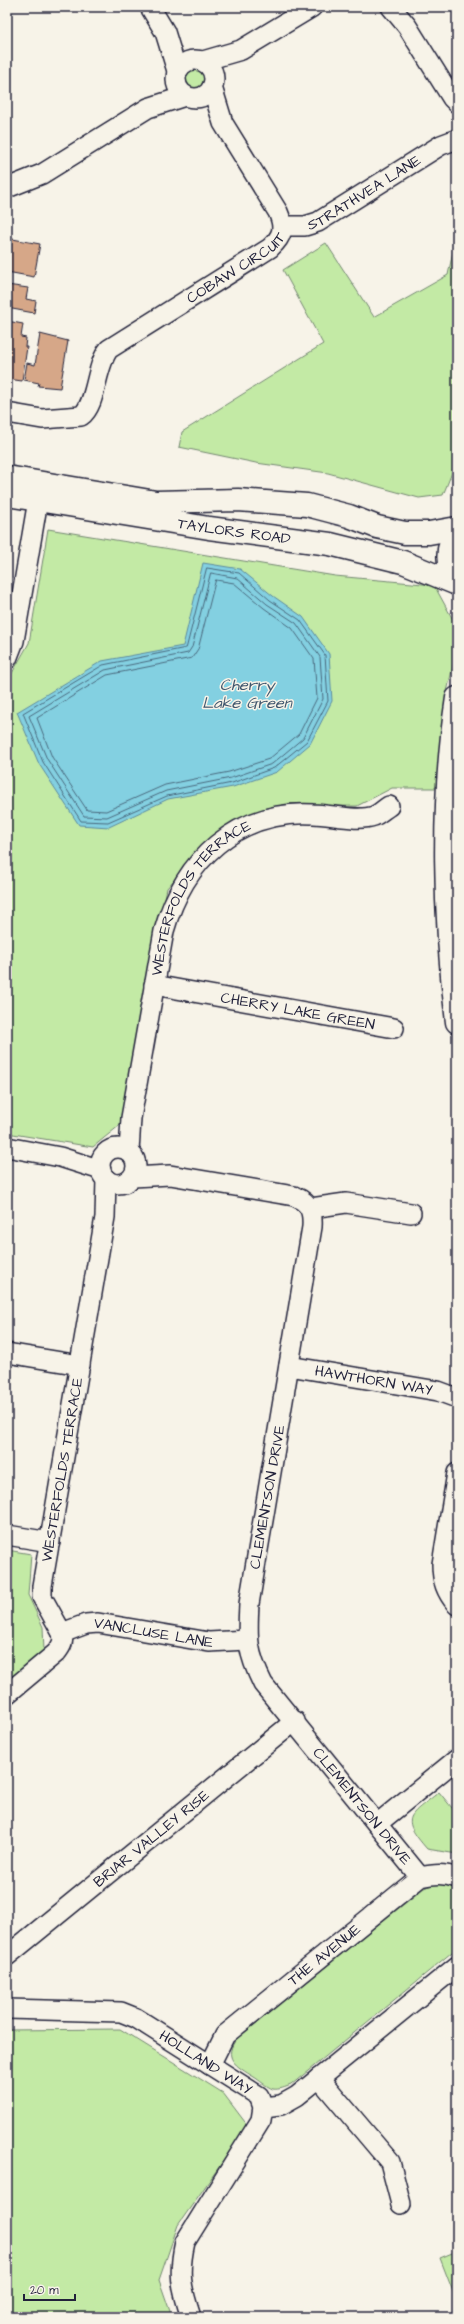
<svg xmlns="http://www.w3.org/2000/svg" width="464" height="2324" viewBox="0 0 464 2324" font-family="'Architects Daughter',sans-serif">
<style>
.green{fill:#c3eaa5;stroke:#728670}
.water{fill:#83d0e1;stroke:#5c8a9f}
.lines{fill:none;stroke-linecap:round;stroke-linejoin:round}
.shore{stroke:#49687d;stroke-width:1}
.building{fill:#d6a788;stroke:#22223b}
.street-casing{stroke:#22223b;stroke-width:22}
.secondary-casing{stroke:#22223b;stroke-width:25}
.street{stroke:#f7f3e8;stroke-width:19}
.secondary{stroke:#f7f3e8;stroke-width:22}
.labels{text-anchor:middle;stroke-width:3;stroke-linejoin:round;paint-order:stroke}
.street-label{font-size:15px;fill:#22223b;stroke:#f7f3e8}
.water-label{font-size:16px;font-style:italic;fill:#3f566d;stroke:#f7f3e8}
</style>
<rect width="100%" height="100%" fill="#f7f3e8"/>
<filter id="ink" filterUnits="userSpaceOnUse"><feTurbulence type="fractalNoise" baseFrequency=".025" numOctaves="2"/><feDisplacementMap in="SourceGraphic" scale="8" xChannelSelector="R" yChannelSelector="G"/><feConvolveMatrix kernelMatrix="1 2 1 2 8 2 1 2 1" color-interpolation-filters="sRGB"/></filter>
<g filter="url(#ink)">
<path class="green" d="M185 79a10 10 0 1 1 20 0a10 10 0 1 1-20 0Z
M457,233v227l-14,35 -24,3 -91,-25 -72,-10 -77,-16 3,-15 141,-88 -40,-74 43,-27 48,74 74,-42z
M48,529l287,47 99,9 23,42v22l-11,47 -8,92h-46l-35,18 -85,1 -60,29 -45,52 -47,237 -27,22 -86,-14v-451l22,-39z
M457,1517v73c-11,-23 -4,-48 0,-73z
M7,1550l24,4 -3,41 15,32 1,24 -37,30z
M439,1792l18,22v40l-30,-5c-29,-33 -17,-33 12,-57z
M437,1883l14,2 6,3v60l-166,137c-5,2 -12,5 -18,4 -6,-2 -14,-9 -19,-12 -18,-11 -33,-19 -16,-40l186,-149z
M120,2029l103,64 25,33 -70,99 -19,55 13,37h-165v-287z
M457,2251v51l-17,-44z"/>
<path class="water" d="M203,563l37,6 33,27 30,21 26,37 3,47 -22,43 -33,28 -44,15 -65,12 -59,28 -30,-2 -40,-61 -22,-52 85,-51 81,-15z"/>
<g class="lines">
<path class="shore" d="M207,568l32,5 31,27 30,20 25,35 3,46 -21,40 -33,27 -42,15 -65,13 -59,26 -27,-1 -38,-59 -20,-49 80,-48 83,-17z
M211,573l26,5 30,26 29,19 24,34 3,42 -20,39 -31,26 -41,14 -65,13 -59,26 -23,-1 -37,-57 -18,-43 76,-46 83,-17 4,-6z
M216,580l18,3 30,25 28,20 22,31 3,39 -18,36 -30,25 -40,13 -64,13 -59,26 -19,-1 -35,-53 -15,-39 70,-43 85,-17 6,-9z"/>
</g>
<path class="building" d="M7,238l33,6 -6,33 -27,-5z
M7,285l21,3 -2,11 10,2 -2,12 -27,-5z
M7,321l16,3 -2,13 5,1 -1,9h2l-5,34 -14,-2 -1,2z
M40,334l28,7 -8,47 -22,-2 1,-3 -15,-3 3,-17 8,2z"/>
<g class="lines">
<defs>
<g id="street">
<path d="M150,7l15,25 12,39"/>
<path d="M391,7l16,19 45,72 5,5"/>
<circle cx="195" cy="79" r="19"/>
<path d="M203,61l38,-11 71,-43"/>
<path d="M7,188l35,-14 106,-66 37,-12"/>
<path id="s1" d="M283,226h22l13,-4 123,-77 16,-6"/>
<path id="s2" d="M7,413l35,6 39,-3c16,-11 14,-50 28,-67l161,-101c13,-12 15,-20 8,-36l-55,-89 -11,-36"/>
<path d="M7,659l7,-18 24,-141"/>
<path id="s3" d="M154,985l240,43"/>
<path d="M7,1147l53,10 41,13"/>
<circle cx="118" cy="1166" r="18"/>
<path id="s4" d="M129,1152l2,-34 33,-187c20,-71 72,-121 149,-117 17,0 44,8 61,2 5,-2 10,-7 15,-10"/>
<path id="s5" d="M133,1177l37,-2 124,21c16,7 19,15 18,31l-63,377c-2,35 -2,48 14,80l157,193"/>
<path d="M311,1208l35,-5 65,10"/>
<path d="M7,1353l73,12"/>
<path id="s6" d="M289,1366l149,25 19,7"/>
<path d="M457,1473l-15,91c0,17 4,28 15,41"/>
<path d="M7,1535l43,7"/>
<path id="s7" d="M62,1633l24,-9 12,-1 111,19 38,-2"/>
<path id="s8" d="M7,1694l49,-41c6,-7 8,-12 6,-20l-20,-36v-11l63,-369 1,-38"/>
<path d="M377,1824l80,-65"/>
<path id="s9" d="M7,1956l288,-235"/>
<path id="s10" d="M7,2009l114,3 15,6 123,78 4,11 -2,13 -76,122c-7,31 -4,45 6,75"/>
<path id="s11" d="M210,2065l15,-30 195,-158c14,-3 24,-4 37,1"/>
<path d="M319,2078l71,84 11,42"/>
<path d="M263,2107l18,-2 16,-9 160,-130"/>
</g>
<g id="secondary">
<path d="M7,477l149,25 82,-2 69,5 42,11 28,11 28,6h24l28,-5"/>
<path id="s12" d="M7,495l202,33 121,16 73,18 54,22"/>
<path d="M457,528c-11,19 -12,37 0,56"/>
<path d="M457,698c-16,103 -13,221 0,324"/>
</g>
</defs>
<use href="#street" class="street-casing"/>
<use href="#secondary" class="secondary-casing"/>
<use href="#street" class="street"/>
<use href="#secondary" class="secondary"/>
</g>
</g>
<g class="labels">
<g class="street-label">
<text dy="5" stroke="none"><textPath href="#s1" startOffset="90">STRATHVEA LANE</textPath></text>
<text dy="5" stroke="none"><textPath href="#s2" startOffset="299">COBAW CIRCUIT</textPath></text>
<text dy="5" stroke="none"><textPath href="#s12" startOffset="230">TAYLORS ROAD</textPath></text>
<text dy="5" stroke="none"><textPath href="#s4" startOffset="272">WESTERFOLDS TERRACE</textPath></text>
<text dy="5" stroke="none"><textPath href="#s3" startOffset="146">CHERRY LAKE GREEN</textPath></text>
<text dy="5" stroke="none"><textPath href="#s6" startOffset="86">HAWTHORN WAY</textPath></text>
<text dy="5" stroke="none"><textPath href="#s8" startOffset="256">WESTERFOLDS TERRACE</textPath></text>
<text transform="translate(267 1497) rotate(-80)" y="5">CLEMENTSON DRIVE</text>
<text dy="5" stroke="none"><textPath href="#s7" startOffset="94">VANCLUSE LANE</textPath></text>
<text dy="5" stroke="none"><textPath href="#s5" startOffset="824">CLEMENTSON DRIVE</textPath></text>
<text dy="5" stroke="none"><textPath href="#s9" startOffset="186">BRIAR VALLEY RISE</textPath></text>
<text dy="5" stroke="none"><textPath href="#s11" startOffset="161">THE AVENUE</textPath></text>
<text dy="5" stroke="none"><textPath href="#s10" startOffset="213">HOLLAND WAY</textPath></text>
</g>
<g class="water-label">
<text x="247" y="690">Cherry<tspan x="247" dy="18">Lake Green</tspan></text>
</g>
</g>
<rect width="464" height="2324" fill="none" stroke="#f7f3e8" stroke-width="24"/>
<rect x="12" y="12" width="440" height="2300" fill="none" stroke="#22223b" stroke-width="1.5" filter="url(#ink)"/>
<path d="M24 2294v6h51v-6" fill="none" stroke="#22223b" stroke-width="2"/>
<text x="30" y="2294" font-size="12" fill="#22223b" stroke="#f7f3e8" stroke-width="3" paint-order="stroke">20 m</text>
</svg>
